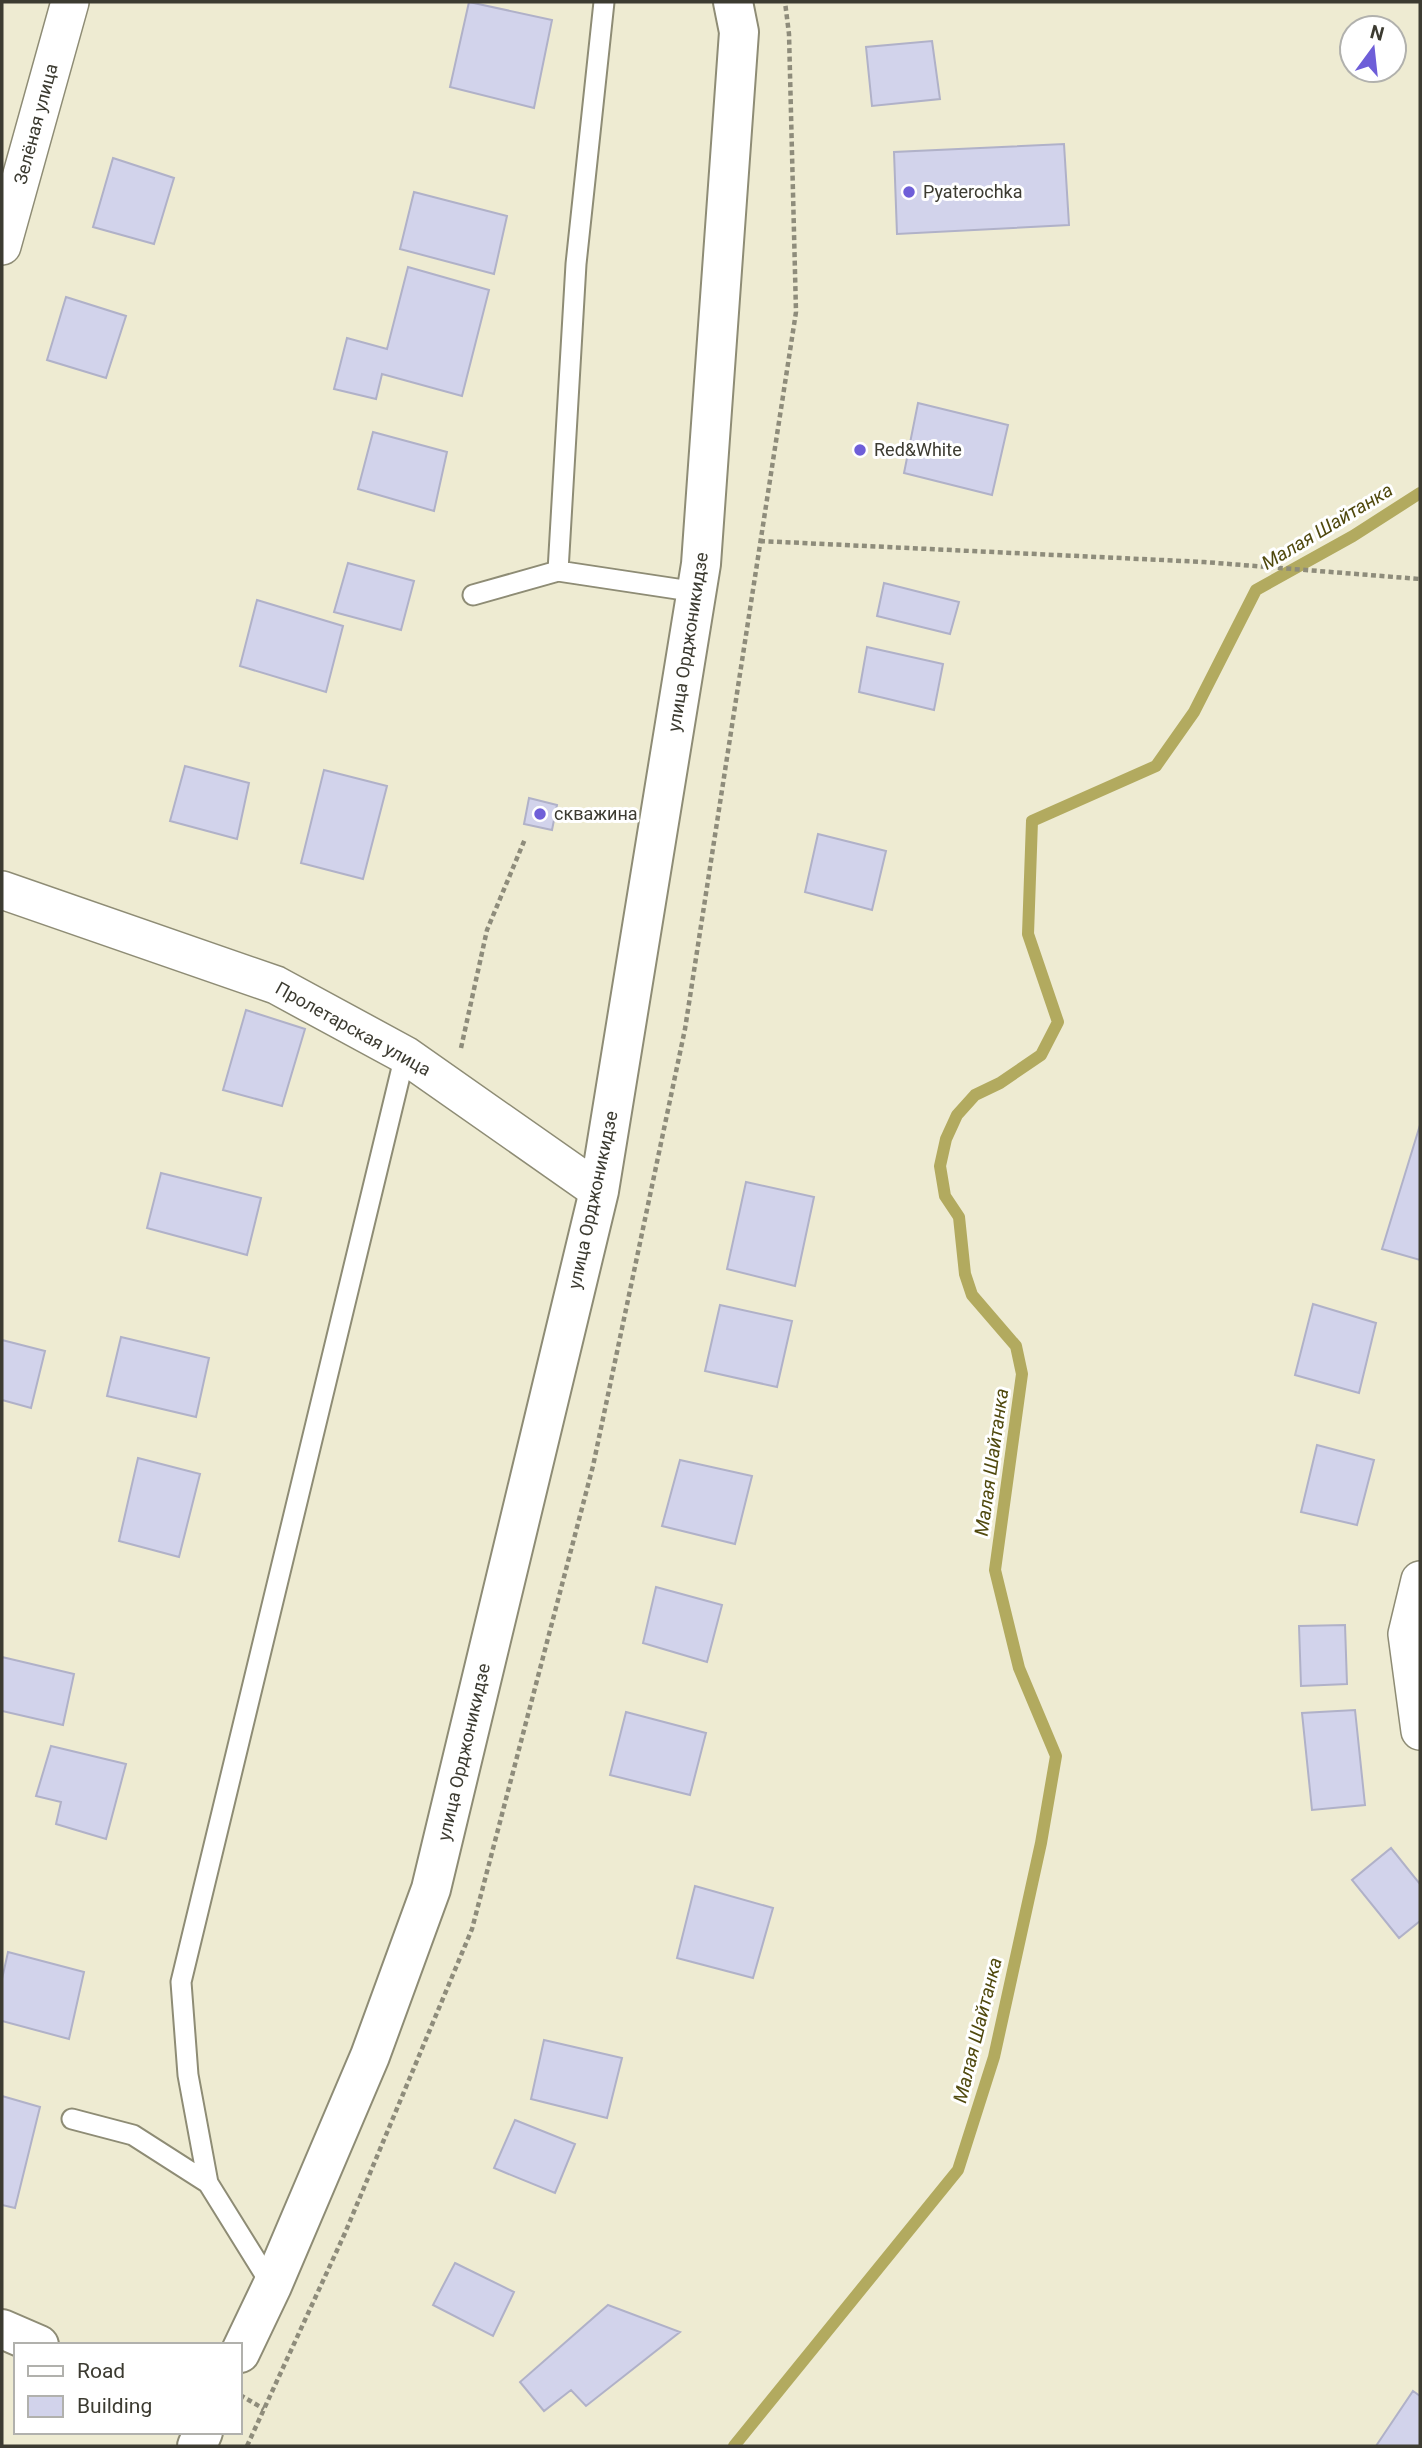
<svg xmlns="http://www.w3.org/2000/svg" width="1422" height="2448" viewBox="0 0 1422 2448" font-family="Roboto,sans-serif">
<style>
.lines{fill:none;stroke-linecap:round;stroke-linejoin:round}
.stream{stroke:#b2aa5f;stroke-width:12}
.building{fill:#d2d3eb;stroke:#b0b1c8;stroke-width:2}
.service-casing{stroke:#8e8c75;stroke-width:23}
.minor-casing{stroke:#8e8c75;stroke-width:40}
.tertiary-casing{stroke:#8e8c75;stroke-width:42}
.secondary-casing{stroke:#8e8c75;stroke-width:42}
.path{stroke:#8e8c7b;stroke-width:4.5;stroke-dasharray:5 3.5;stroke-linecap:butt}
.service{stroke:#fff;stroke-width:19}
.minor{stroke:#fff;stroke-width:37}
.tertiary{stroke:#fff;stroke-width:38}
.secondary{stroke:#fff;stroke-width:38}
.poi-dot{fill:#6e5ed8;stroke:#fff;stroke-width:2.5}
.labels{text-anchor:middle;stroke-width:6;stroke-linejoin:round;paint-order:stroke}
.street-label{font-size:18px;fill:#3c3b31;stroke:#fff}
.poi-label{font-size:18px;fill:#3c3b31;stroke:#fff;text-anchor:start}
.water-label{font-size:19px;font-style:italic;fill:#50490e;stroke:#fff}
</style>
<rect width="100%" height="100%" fill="#eeebd2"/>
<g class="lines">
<path class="stream" d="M734,2446l224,-276 36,-113 47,-214 15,-87 -37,-88 -24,-98 27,-196 -6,-28 -44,-51 -7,-21 -6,-57 -14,-21 -5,-30 6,-27 11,-24 18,-20 25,-12 41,-28 17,-33 -30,-88 4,-113 124,-55 38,-54 62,-122 97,-54 67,-43"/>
</g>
<path class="building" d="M469,2l83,18 -18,88 -84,-21z
M932,41l8,58 -68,7 -6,-59z
M1064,144l5,81 -172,9 -3,-82z
M113,158l61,20 -20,66 -61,-17z
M414,192l93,24 -13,58 -94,-25z
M408,267l81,23 -27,106 -80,-22 -6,25 -42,-10 13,-51 40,11z
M66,297l60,19 -20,62 -59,-18z
M918,403l90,22 -16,70 -88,-22z
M373,432l74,20 -13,59 -76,-22z
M348,563l66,18 -13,49 -67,-18z
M884,583l75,19 -9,32 -73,-18z
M257,600l86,26 -17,66 -86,-26z
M867,647l76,17 -9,46 -75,-18z
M185,766l64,17 -12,56 -67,-18z
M324,770l63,16 -24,93 -62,-16z
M529,798l28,7 -5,25 -28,-6z
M818,834l68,17 -14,59 -67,-18z
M246,1010l59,19 -23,77 -59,-16z
M1420,1125v135l-38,-11z
M161,1173l100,25 -14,57 -100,-27z
M746,1182l68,15 -19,89 -68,-17z
M1313,1304l63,19 -17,70 -64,-18z
M720,1305l72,16 -15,66 -72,-16z
M121,1337l88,21 -13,59 -89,-21z
M2,1340l43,11 -14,57 -29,-8z
M1317,1445l57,15 -17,65 -56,-13z
M138,1458l62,16 -21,83 -60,-16z
M680,1460l72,16 -17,68 -73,-18z
M656,1587l66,18 -15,57 -64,-19z
M1345,1625l2,59 -46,2 -2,-60z
M2,1657l72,17 -11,51 -61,-14z
M1355,1710l10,95 -53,5 -10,-97z
M626,1712l80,21 -16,62 -80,-20z
M51,1746l75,18 -20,75 -50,-15 5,-22 -25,-6z
M1391,1848l29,36v37l-21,17 -47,-58z
M695,1886l78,22 -20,70 -76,-20z
M8,1952l76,20 -15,67 -67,-18v-42z
M544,2040l78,18 -15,60 -76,-19z
M2,2096l38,11 -25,101 -13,-3z
M515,2120l60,24 -20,49 -61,-25z
M455,2263l59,29 -21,44 -60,-31z
M608,2305l72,27 -94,74 -15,-16 -27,21 -24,-29z
M1413,2391l7,5v50h-44z"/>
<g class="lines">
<defs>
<path id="service" d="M604,2l-28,262 -18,307 139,21
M473,595l85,-24
M72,2119l61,16 75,48
M272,2286l-64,-103 -20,-108 -7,-93 224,-927"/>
<path id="minor" d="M2,246l68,-244
M2,890l274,95 129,70 194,136
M1420,1580l-13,54 13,97"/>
<path id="tertiary" d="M2,2329l37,16"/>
<path id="secondary" d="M240,2353l32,-67 98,-230 61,-167 168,-698 102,-627 38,-532 -6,-30
M197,2446l6,-14"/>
</defs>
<use href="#service" class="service-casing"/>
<use href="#minor" class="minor-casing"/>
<use href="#tertiary" class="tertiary-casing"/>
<use href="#secondary" class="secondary-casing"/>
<path class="path" d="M760,541l444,21 216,17
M461,1048l26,-118 38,-91
M240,2395l24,14
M247,2446l98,-213 127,-304 121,-463 92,-437 111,-717 -7,-278 -4,-32"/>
<use href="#service" class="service"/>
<use href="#minor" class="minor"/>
<use href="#tertiary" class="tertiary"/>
<use href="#secondary" class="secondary"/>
</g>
<g class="poi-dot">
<circle cx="909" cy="192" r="7"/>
<circle cx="860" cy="450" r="7"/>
<circle cx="540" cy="814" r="7"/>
</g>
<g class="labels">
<g class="street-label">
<text transform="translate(36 124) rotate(-75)" y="6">Зелёная улица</text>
<text transform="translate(688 642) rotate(-81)" y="6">улица Орджоникидзе</text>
<text transform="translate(353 1029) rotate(29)" y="6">Пролетарская улица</text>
<text transform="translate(593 1200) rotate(-78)" y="6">улица Орджоникидзе</text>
<text transform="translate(464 1752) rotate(-77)" y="6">улица Орджоникидзе</text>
</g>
<g class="poi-label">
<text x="923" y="198">Pyaterochka</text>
<text x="874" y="456">Red&amp;White</text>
<text x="554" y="820">скважина</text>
</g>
<g class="water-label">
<text transform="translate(1327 526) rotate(-31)" y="7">Малая Шайтанка</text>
<text transform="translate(991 1462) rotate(-82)" y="7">Малая Шайтанка</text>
<text transform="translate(977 2030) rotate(-76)" y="7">Малая Шайтанка</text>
</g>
</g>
<rect width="1422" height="2448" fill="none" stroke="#3c3b31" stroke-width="7"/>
<rect x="14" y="2343" width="228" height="91" fill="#ffffff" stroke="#b1b1ad" stroke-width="2"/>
<rect x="28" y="2366" width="35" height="10" fill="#ffffff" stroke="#b1b1ad" stroke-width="2"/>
<text x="77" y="2378" font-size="21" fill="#3c3b31">Road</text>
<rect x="28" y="2396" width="35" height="21" fill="#d2d3eb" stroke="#b1b1ad" stroke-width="2"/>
<text x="77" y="2413" font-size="21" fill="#3c3b31">Building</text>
<g transform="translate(1373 49) rotate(15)"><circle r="33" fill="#ffffff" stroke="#b1b1ad" stroke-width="2"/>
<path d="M0-5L12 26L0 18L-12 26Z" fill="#6e5ed8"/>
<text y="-10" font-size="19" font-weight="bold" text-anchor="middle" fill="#3c3b31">N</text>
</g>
</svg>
